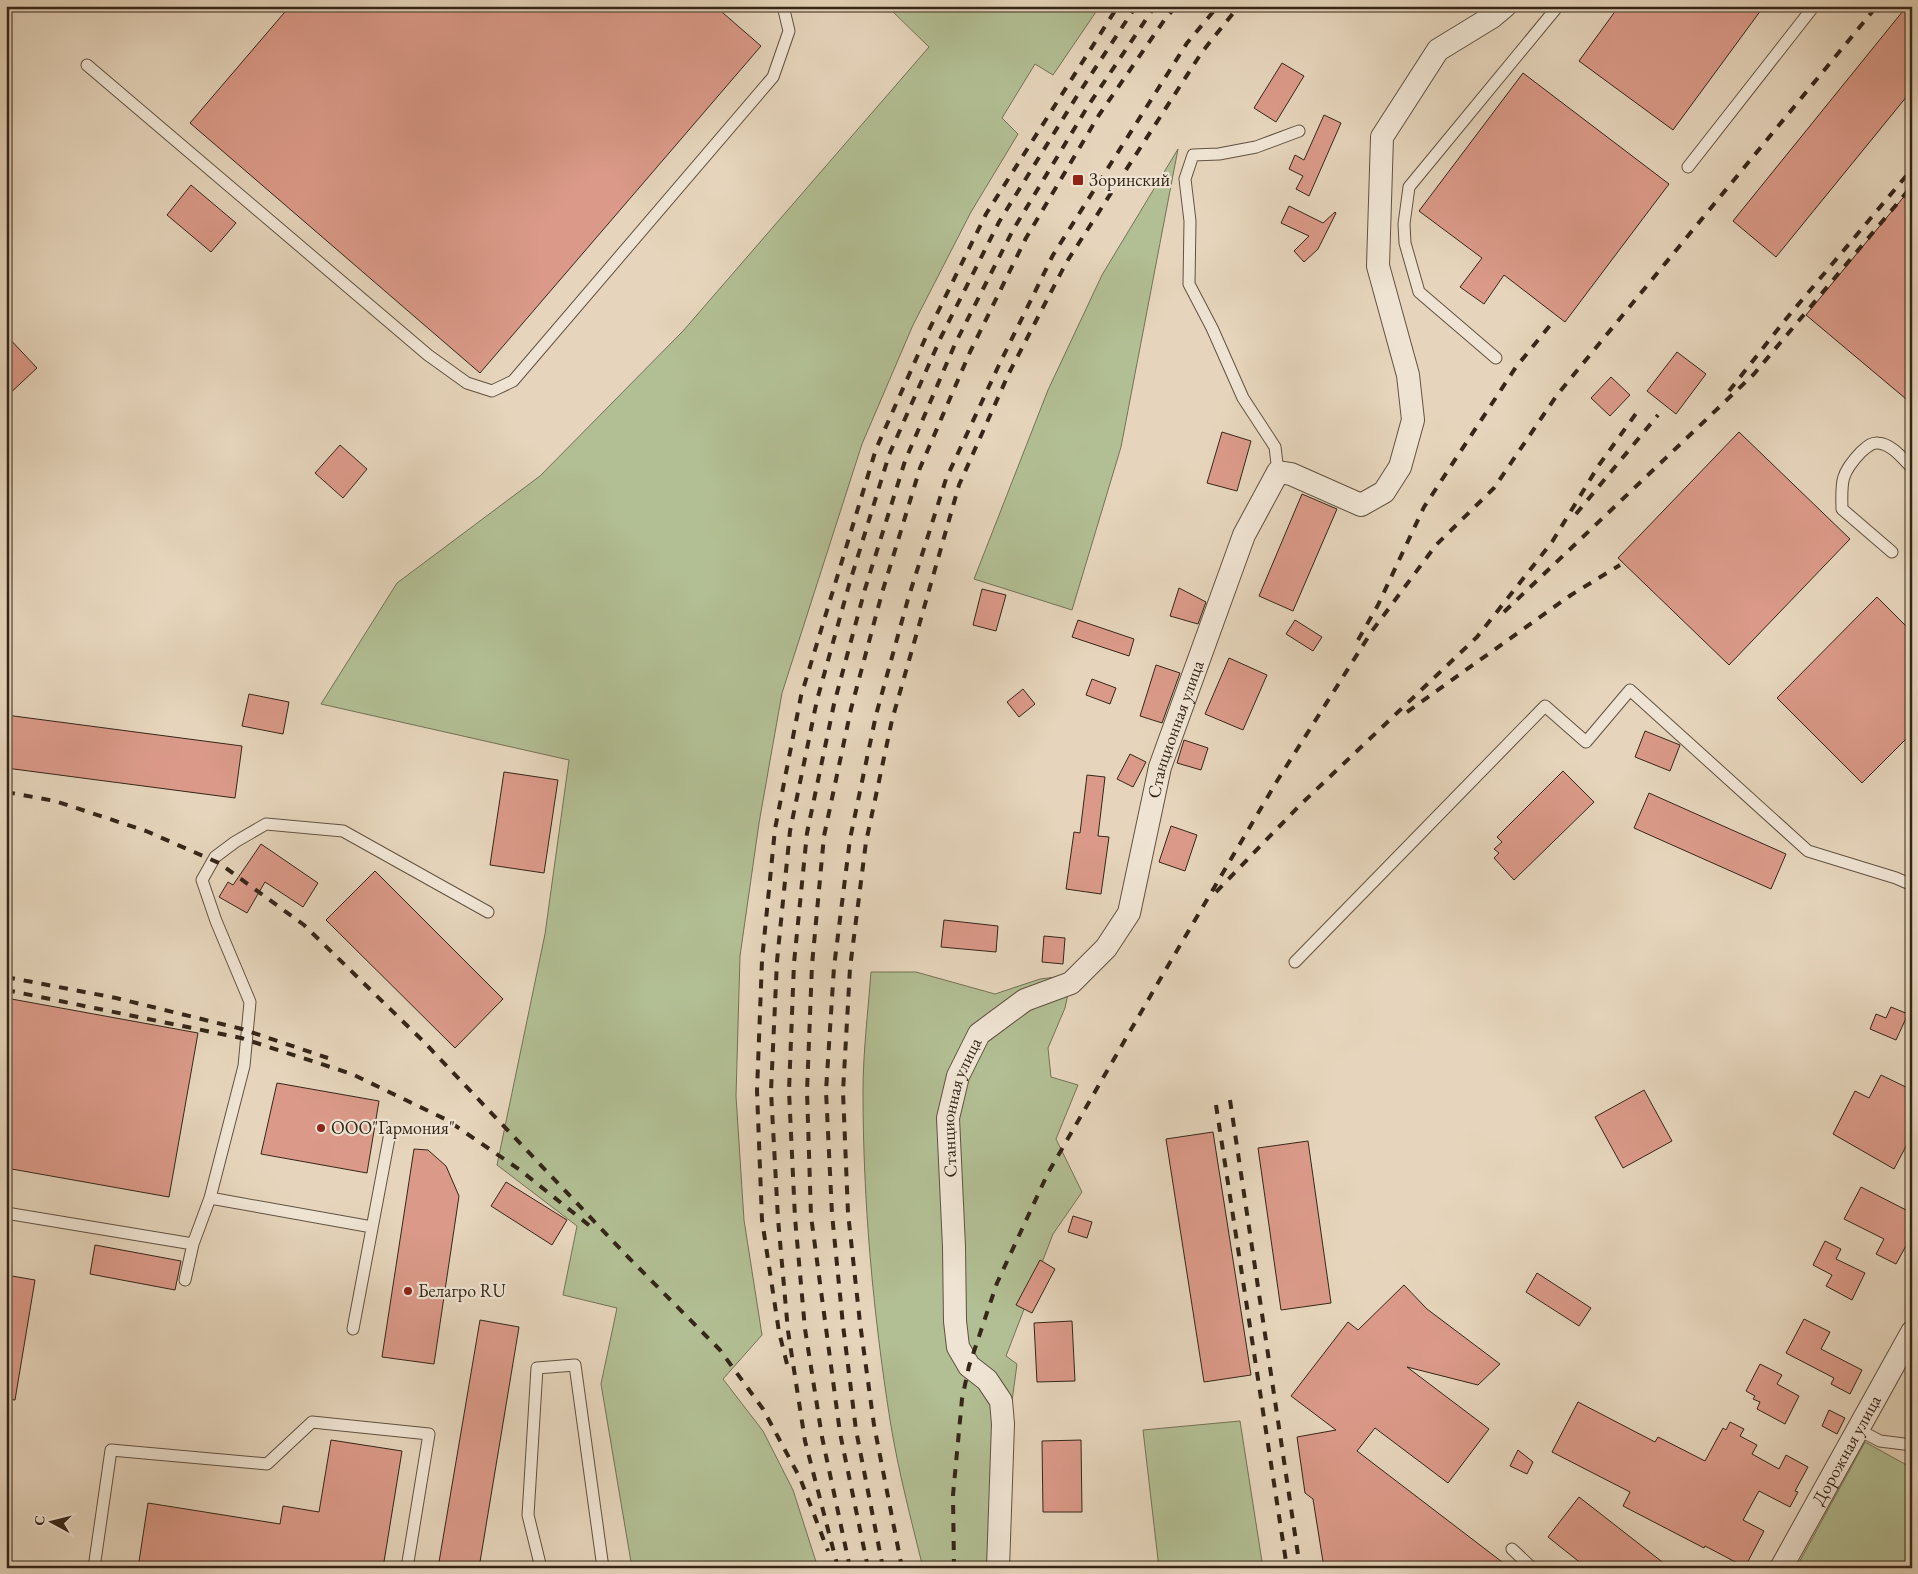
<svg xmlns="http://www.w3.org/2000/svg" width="1918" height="1574" viewBox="0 0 1918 1574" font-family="'EB Garamond',serif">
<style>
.green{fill:#b2be93;stroke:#747256}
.building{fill:#db9a89;stroke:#352618}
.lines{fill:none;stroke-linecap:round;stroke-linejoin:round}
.lane-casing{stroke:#615241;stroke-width:13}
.street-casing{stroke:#615241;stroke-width:24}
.lane{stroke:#efe4d3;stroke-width:11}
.street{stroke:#efe4d3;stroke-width:22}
.rail{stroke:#352618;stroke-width:4;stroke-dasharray:9 9;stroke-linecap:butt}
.poi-dot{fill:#8f2418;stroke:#efe4d3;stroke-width:2}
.labels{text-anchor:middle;stroke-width:4.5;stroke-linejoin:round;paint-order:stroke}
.poi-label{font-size:18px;fill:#352618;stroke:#efe4d3;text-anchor:start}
.street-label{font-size:18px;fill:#352618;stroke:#efe4d3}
</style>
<rect width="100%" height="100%" fill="#e6d5bc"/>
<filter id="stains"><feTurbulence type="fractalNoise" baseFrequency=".004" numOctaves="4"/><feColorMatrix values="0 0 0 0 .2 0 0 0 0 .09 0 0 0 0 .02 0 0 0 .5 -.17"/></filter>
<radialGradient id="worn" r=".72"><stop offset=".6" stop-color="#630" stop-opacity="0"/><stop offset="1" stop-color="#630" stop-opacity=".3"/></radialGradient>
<path class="green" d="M887,6h213l-47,69 -18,-11 -33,54 16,16 -47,78 -58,113 -51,119 -80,249 -23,130 -19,133 -4,140 8,124 18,115 -39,44 40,52 30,59 25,78h-186l-31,-184 16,-76 -54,-13 14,-69 -80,-61 48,-231 24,-174 -248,-56 76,-121 143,-107 143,-145 246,-284z
M1178,149l-57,298 -49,163 -98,-31 74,-189 54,-115z
M871,972h45l79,22 45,-15 32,-4 -7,33 -17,40 3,29 27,8 -22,54 26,53 -29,42 -47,122 11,8 -7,52 -4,152h-83c-12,-49 -25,-98 -33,-148 -17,-108 -27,-219 -27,-328 0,-40 5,-80 8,-120z
M1240,1421l23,147h-104l-16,-138z
M1865,1442l47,26v100h-116z"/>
<path class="building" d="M290,6h425l46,40 -281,327 -290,-250z
M1619,6h145l-91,124 -94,-69z
M1907,6h5v84l-136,167 -43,-36z
M1282,63l22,13 -28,46 -22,-14z
M1523,73l146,111 -104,138 -61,-47 -20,29 -24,-17 22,-29 -63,-47z
M1324,115l17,8 -32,73 -13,-7 7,-13 -14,-7 6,-14 9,5z
M191,185l45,38 -25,29 -44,-37z
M1912,187v217l-106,-89z
M1289,206l34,17 12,-11 1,1 -18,36 -14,13 -10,-11 15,-15 -28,-13z
M6,335l31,33 -31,29z
M1677,352l29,22 -30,40 -29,-23z
M1611,377l19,18 -20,21 -19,-18z
M1222,432l29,9 -14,50 -30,-8z
M1739,432l111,107 -121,126 -111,-107z
M340,445l27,24 -24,29 -28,-25z
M1302,494l35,15 -44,102 -34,-15z
M1179,588l27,14 -8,22 -28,-8z
M982,589l24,6 -10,36 -23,-6z
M1877,597l35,35v101l-50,50 -85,-85z
M1078,620l56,19 -5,17 -57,-19z
M1295,620l27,17 -9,14 -27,-17z
M1229,658l38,17 -24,55 -38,-16z
M1156,665l24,8 -18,50 -22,-7z
M1092,679l24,9 -6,16 -24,-9z
M1023,689l12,15 -16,13 -12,-15z
M249,694l40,8 -6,32 -41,-8z
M6,715l236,31 -7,52 -229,-30z
M1645,731l35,14 -10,26 -35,-14z
M1184,740l24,8 -7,22 -24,-7z
M1130,754l16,8 -13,25 -16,-8z
M1563,771l31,31 -80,78 -20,-22 5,-5 -5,-4 8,-7 -5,-5z
M504,772l54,8 -14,93 -54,-8z
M1087,775l18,2 -7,59 11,1 -8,57 -35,-5 8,-57 6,1z
M1649,793l137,61 -15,35 -137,-61z
M1171,826l26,9 -12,36 -26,-9z
M261,844l57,39 -15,24 -38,-25 -18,31 -28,-16 9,-15 5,3z
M375,871l128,128 -48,49 -129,-128z
M944,920l54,6 -2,26 -55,-5z
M1044,936l21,2 -2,26 -21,-2z
M6,998l192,35 -29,164 -163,-29z
M1891,1007l17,7 -12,26 -26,-11 6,-15 10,4z
M1881,1075l31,15v45l-18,34 -61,-35 22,-43 14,7z
M277,1083l102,18 -12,72 -106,-19z
M1644,1090l28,51 -49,27 -28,-51z
M1213,1132l38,243 -47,7 -38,-243z
M1308,1141l23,162 -50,7 -23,-162z
M414,1149l14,1 18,16 13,30 -25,168 -52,-7z
M506,1182l61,38 -15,25 -61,-39z
M1861,1187l51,26v34l-5,-3 -11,20 -20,-10 8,-15 -40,-20z
M1073,1216l19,6 -5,16 -19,-6z
M1825,1241l16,8 -5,10 29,14 -13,27 -26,-14 6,-11 -19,-10z
M95,1245l86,16 -6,29 -85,-16z
M1040,1260l15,9 -23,44 -16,-8z
M1537,1273l54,35 -12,18 -53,-34z
M6,1275l29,5 -20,120 -9,-1z
M1404,1285l23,24 73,55 -22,21 -71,-18 82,62 -41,54 -73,-55 -18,23 153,117h-186l-11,-69 -8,-6 -8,-56 39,-7 -45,-34 57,-74 10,8z
M1804,1319l26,13 -9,17 41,21 -12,24 -19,-10 3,-6 -48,-25z
M480,1320l39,7 -40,241h-41z
M1072,1321l3,60 -38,1 -3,-59z
M1760,1364l22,11 -5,9 22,12 -14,28 -28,-15 3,-7 -7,-3 2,-3 -9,-5z
M1578,1402l77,40 3,-5 47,24 18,-33 3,2 4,-8 14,7 -4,7 17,9 -5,9 27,15 7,-14 22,12 -13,24 3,1 -8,15 -31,-16 -16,29 21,11 -19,36 -40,-21 -1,2 -81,-42 7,-14 -78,-40z
M1829,1410l16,8 -8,16 -15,-8z
M331,1440l71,11 -19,117h-245l10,-65 132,21 3,-18 36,6z
M1081,1440l1,72h-39l-1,-71z
M1518,1450l15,12 -6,12 -17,-8z
M1579,1497l18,14 73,57h-83l-39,-31z"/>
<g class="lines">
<defs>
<path id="lane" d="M87,65l341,290 39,28 25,8 21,-10 260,-304 16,-46 -6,-25
M1688,167l126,-161
M1496,358l-77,-66 -14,-49 -1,-19 5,-37 149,-181
M1278,472l-3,-25 -32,-49 -31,-70 -23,-44 1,-63 -5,-42 8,-24 26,-1 37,-7 43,-16
M1892,552l-50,-43c-1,-28 -1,-36 19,-57 5,-4 10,-10 17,-9 14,1 25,16 34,25
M1295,962l250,-256 41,36 44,-52 178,161 88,27 16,7
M210,1198l162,29
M6,1213l187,31
M185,1280l8,-36 17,-46 34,-132 6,-64 -34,-81 -14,-41 13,-23 20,-15 31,-18 77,7 145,81
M353,1329l37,-196
M1857,1429l23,12 32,4
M1512,1549l20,19
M94,1568l17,-118 156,14 45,-42 117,12 -22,134
M541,1568l-13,-53 9,-147 38,-3 28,203"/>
<g id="street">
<path id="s1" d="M998,1568l5,-144 -2,-23 -14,-21 -18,-14 -11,-19 -3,-26 -1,-74 -6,-129 10,-42 21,-42 46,-34 46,-17 35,-35 23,-35 31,-146 84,-232 34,-63 13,2 70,31 23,-13 16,-25 13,-47 -5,-45 -30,-109 4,-129 56,-87 54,-33 13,-11"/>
<path id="s2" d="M1781,1568l131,-236"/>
</g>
</defs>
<use href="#lane" class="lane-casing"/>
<use href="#street" class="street-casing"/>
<use href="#lane" class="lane"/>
<use href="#street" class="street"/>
<path class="rail" d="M1729,391l57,-72 126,-150
M1576,514l82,-99
M1504,612l250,-238 158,-188
M1358,640l20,-35 46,-98 92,-140 36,-44
M1407,712l164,-117 49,-30
M6,792l49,9 91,30 73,32 85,62 120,117 204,215 92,93 43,59 37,69 28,73
M1216,892l83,-86 178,-169 75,-95 47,-77 41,-57
M6,977l110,21 126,31 86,29
M6,990l235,48 111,36 95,46 73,50 75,60
M1230,1100l70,468
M1216,1105l71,463
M787,1364l-8,-32 -17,-112 -5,-129 5,-131 13,-131 26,-133 75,-247 53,-119 57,-116 132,-208
M838,1568l-33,-127 -17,-110 -10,-112 -7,-128 6,-130 13,-130 27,-131 32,-115 40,-130 52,-118 58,-115 78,-126 59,-90
M850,1568l-28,-131 -17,-108 -10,-111 -6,-127 5,-128 13,-130 27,-129 31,-115 40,-128 50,-117 58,-114 75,-124 67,-100
M868,1568l-28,-135 -29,-217 -4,-125 5,-126 12,-129 27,-127 31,-116 38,-125 50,-116 56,-114 73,-123 66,-96 11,-13
M883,1568l-27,-138 -13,-105 -11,-111 -6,-123 8,-124 16,-128 26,-124 32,-116 38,-120 52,-112 55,-112 134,-212 31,-37
M902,1568l-28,-143 -14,-102 -12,-110 -5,-121 7,-124 16,-126 26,-122 67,-235 50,-112 57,-110 136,-211 37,-46
M954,1568l-1,-73 9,-96 7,-33 28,-83 51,-110 114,-197 115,-195 95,-150 64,-86 58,-57 63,-93 320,-389"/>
</g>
<g class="poi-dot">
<rect x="1072" y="174" width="12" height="12" rx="2.5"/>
<circle cx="321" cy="1128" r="5"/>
<circle cx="408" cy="1291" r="5"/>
</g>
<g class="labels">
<g class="poi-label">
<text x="1089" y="186">Зоринский</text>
<text x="331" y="1134">ООО"Гармония"</text>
<text x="418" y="1297">Белагро RU</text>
</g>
<g class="street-label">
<text dy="6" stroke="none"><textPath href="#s1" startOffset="944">Станционная улица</textPath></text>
<text dy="6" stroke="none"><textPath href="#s1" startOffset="479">Станционная улица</textPath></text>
<text dy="6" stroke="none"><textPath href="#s2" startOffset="135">Дорожная улица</textPath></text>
</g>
</g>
<rect width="1918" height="1574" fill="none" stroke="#e6d5bc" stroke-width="25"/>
<rect x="8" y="8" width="1903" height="1559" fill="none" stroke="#352618" stroke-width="2.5"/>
<rect x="12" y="12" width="1893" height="1549" fill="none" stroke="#352618"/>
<g transform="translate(52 1522) rotate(277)" stroke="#efe4d3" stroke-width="4" paint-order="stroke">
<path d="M0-4L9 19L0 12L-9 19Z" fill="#352618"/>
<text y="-8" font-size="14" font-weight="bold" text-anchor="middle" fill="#352618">С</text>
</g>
<rect width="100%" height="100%" filter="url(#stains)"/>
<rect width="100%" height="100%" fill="url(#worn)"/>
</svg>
